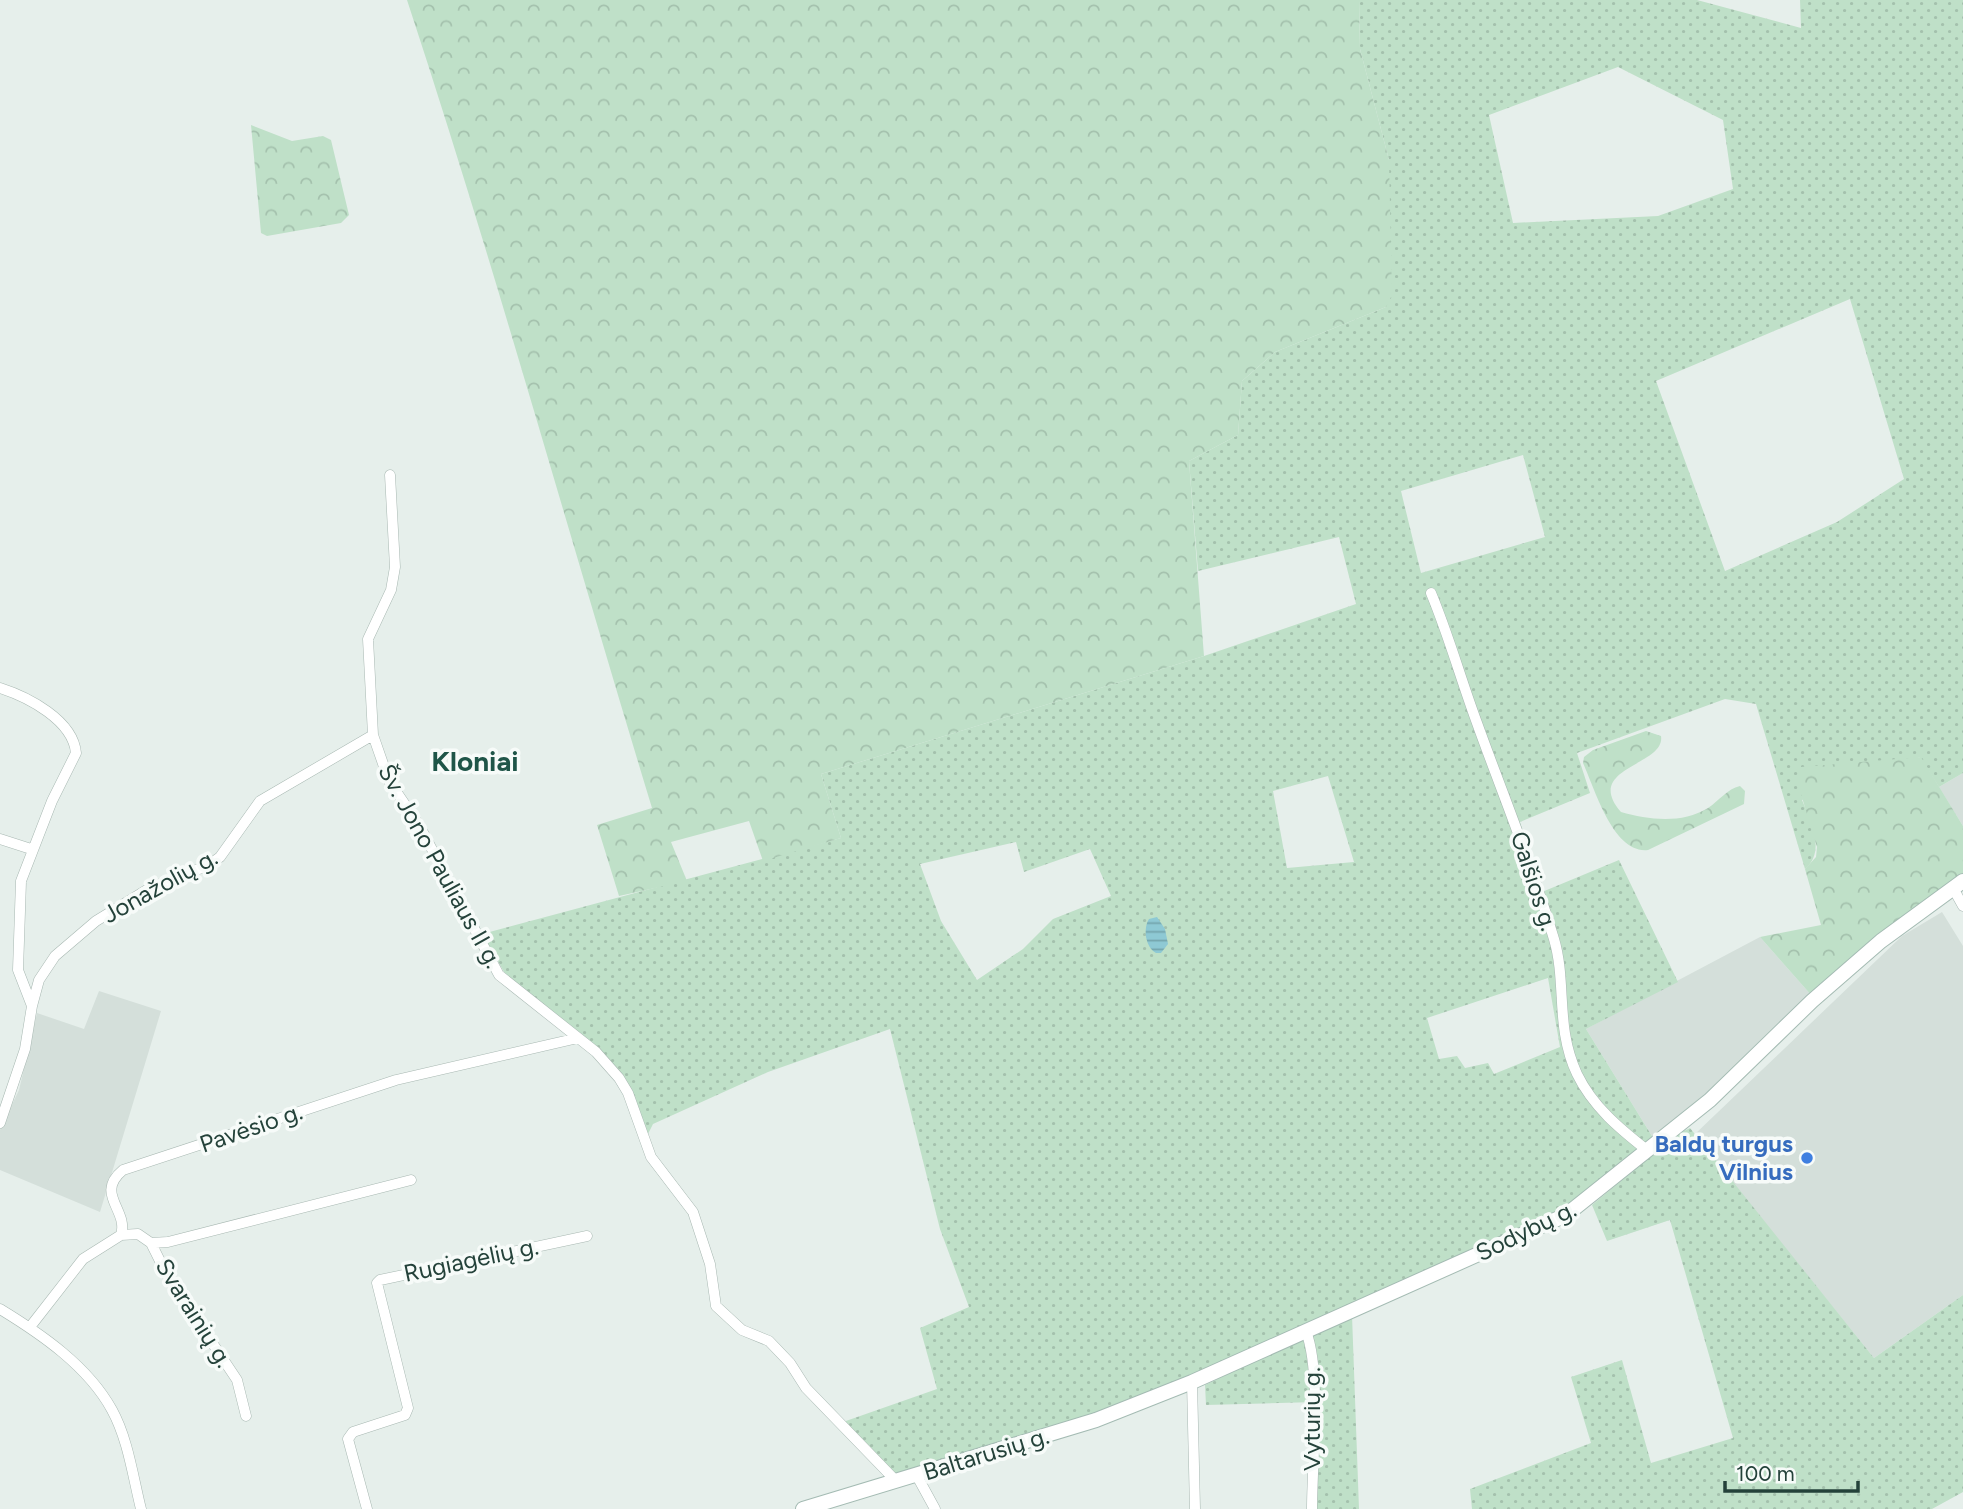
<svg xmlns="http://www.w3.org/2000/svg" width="1963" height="1509" viewBox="0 0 1963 1509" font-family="Figtree,sans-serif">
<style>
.built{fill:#d4dfda}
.grass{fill:url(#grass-dots);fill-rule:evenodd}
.forest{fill:url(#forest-crowns)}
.water{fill:url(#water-rules)}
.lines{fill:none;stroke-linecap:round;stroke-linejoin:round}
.street-casing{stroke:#a8b8b2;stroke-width:11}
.secondary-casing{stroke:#a4bbb3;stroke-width:16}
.street{stroke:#fff;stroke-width:10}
.secondary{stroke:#fff;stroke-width:14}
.shop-dot{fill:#3f7fe0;stroke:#f7fbf9;stroke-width:2.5}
.labels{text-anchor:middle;stroke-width:7;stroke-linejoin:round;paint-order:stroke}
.street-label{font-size:24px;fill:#24423a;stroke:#f7fbf9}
.shop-label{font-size:24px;font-weight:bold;fill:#366cbe;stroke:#f7fbf9;text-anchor:end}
.quarter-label{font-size:28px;font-weight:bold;fill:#1f5548;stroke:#f7fbf9}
</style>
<defs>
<pattern id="grass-dots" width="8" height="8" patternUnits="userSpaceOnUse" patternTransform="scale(1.75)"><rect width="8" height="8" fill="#bfe0c8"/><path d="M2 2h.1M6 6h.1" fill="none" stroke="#a4c1ad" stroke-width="1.8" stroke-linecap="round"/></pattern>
<pattern id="forest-crowns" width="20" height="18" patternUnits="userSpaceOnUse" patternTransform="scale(1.75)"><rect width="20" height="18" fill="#bfe0c8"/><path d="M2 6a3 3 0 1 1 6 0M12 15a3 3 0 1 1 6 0" fill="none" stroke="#a4c1ad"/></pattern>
<pattern id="water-rules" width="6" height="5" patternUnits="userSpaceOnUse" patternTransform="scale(1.75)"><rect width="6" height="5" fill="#8ec9d4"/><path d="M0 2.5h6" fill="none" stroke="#74a5ad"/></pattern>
</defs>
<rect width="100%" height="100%" fill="#e6efeb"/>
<path class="built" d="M1963,773v53l-24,-39z
M1942,912l21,34v349l-89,63 -180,-223 208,-199z
M1760,937l52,59 -157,145 -69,-112z
M99,991l62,20 -61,201 -100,-42v-40l19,-40 18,-77 47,16z"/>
<path class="grass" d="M1359,0h338l104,28 -1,-28h163v773l-24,14 -19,-30 -118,43c9,22 24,51 3,69l-49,-165 -31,-5 -148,54 13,40 -70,29 22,70 77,-32 59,122 -92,47 69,112 -80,62 -396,179 -65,25 -217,69 -54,-54 94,-33 -17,-61 49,-21 -29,-78 -50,-200 -122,43 -115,52 -7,14 -18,-52 -121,-109 -25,-43 359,-96 -20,-64 383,-118 152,-52 -17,-67 -141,34 -9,-110 49,-26 4,-54 33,-29 111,-45 3,-147 -29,-111zM1618,67l105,53 10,69 -75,27 -145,7 -24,-108zM1850,299l54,180 -67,43 -112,49 -69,-190zM1523,455l22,82 -124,36 -20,-82zM1328,776l26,86 -67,6 -14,-77zM1016,842l8,30 66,-23 21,47 -58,23 -30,30 -46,31 -36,-59 -21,-57zM1548,978l12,69 -66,27 -6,-11 -23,5 -8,-12 -18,3 -12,-41z
M1690,1128l184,230 89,-63v197l-31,17h-460l-2,-20 121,-46 -20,-66 51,-17 29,103 82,-25 -63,-218 -63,21 -15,-36 84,-70z
M1352,1315l7,194h-43v-107l-110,3 -1,-20z"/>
<path class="forest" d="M407,0h952l1,49 29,111 3,135 -6,12 -111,45 -33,29 -4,54 -49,26 15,195 -383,118 20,64 -78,23 -14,-40 -78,21 16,39 -68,15 -22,-71 55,-17c-82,-269 -157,-541 -245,-808z
M251,125l41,16 31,-5 8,4 18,75 -8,8 -74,13 -6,-3z
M1646,731l15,5c5,30 -79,31 -40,76 28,8 61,12 87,-4 12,-8 19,-19 32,-22l5,5 -1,13 -96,46c-35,4 -53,-61 -65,-87l1,-6 9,-7z
M1921,757l42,69v48l-85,61 -66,61 -52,-59 61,-12 -16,-56 11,-12 1,-10 -20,-66 4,-14z"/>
<path class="water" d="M1157,917l8,12 3,15 -7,9h-5c-11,-6 -13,-25 -7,-34z"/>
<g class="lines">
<defs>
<path id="street" d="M390,475l5,92 -4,23 -23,49 5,96 16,46 30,44 80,150 97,77 23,26 9,15 23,64 42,55 17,52 6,42 26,24 27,11 21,22 16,25 91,94
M1431,593c18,43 30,87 46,130 26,72 55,142 77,216 13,44 1,88 23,135 16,33 43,55 71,77
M0,688c28,9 73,32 76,65l-24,48 -31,80 -3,89 14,36 -7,43 -25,74
M0,839l31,10
M1953,888l10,18
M32,1006l7,-26 16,-24 41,-35 54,-33 59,-23 11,-8 40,-56 113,-66
M121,1235l17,-1 13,9 16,32 70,105 9,36
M151,1243l17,-1 243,-62
M0,1309c41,25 88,57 112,101 16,29 21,67 29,99
M30,1327l53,-68 38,-24c8,-25 -27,-41 2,-65l273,-90 182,-42
M1306,1331c16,44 6,128 6,178
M1192,1382l3,127
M917,1476l18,33
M367,1509l-19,-70 5,-7 52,-17 3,-7 -31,-125 3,-3 207,-44"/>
<path id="secondary" d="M803,1509l293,-89 96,-38 374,-167 144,-115 102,-99 69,-60 82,-60"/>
</defs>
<use href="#street" class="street-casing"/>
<use href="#secondary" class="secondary-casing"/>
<use href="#street" class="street"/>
<use href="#secondary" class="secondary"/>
</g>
<circle class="shop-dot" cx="1807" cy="1158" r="7"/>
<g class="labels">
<g class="street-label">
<text transform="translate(440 866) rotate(61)" y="8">Šv. Jono Pauliaus II g.</text>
<text transform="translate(1534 881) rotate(72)" y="8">Galšios g.</text>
<text transform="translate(160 886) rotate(-29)" y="8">Jonažolių g.</text>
<text transform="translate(251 1128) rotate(-19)" y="8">Pavėsio g.</text>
<text transform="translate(1526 1231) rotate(-26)" y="8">Sodybų g.</text>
<text transform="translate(471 1260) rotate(-12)" y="8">Rugiagėlių g.</text>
<text transform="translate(194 1313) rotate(58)" y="8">Svarainių g.</text>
<text transform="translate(1312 1419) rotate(-90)" y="8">Vyturių g.</text>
<text transform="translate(986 1454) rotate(-17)" y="8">Baltarusių g.</text>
</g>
<g class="shop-label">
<text x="1793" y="1152">Baldų turgus<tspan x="1793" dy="28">Vilnius</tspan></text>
</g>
<g class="quarter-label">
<text x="475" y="771">Kloniai</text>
</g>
</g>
<path d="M1725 1481v10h133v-10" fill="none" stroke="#24423a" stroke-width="3.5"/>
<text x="1736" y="1481" font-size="21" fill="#24423a" stroke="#f7fbf9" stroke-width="5" paint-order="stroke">100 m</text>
</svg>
